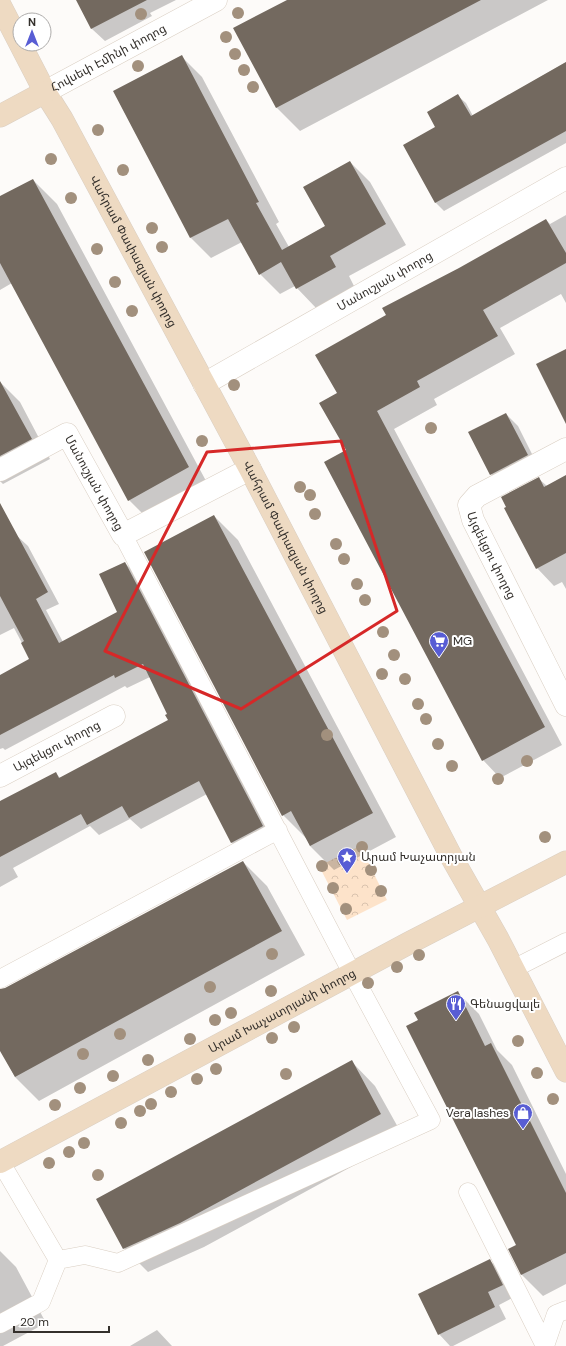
<svg xmlns="http://www.w3.org/2000/svg" width="566" height="1346" viewBox="0 0 566 1346" font-family="'DM Sans','Noto Sans Armenian',sans-serif">
<style>
.forest{fill:url(#forest-crowns)}
.shadow{fill:#0003}
.building{fill:#73695f}
.lines{fill:none;stroke-linecap:round;stroke-linejoin:round}
.lane-casing{stroke:#dacfc3;stroke-width:19}
.street-casing{stroke:#dacfc3;stroke-width:23}
.secondary-casing{stroke:#dacfc3;stroke-width:23}
.lane{stroke:#fff;stroke-width:18}
.street{stroke:#fff;stroke-width:22}
.secondary{stroke:#eedac2;stroke-width:22}
.tree{fill:#a2907d}
.marked{fill:none;stroke:#d62828;stroke-width:3;stroke-linejoin:round}
.labels{text-anchor:middle;stroke-width:4;stroke-linejoin:round;paint-order:stroke}
.street-label{font-size:12px;fill:#34302c;stroke:#fff}
.poi-label{font-size:12px;fill:#34302c;stroke:#fff;text-anchor:start}
</style>
<defs>
<pattern id="forest-crowns" width="20" height="18" patternUnits="userSpaceOnUse"><rect width="20" height="18" fill="#fde3ca"/><path d="M2 6a3 3 0 1 1 6 0M12 15a3 3 0 1 1 6 0" fill="none" stroke="#d9c3ae"/></pattern>
</defs>
<rect width="100%" height="100%" fill="#fdfbf9"/>
<path class="forest" d="M360,846l27,54 -40,20 -28,-54z"/>
<path class="shadow" d="M77,0h99l-26,13 2,3 -47,25 -13,-12z
M289,0h259l-248,131 -23,-23 -42,-79z
M181,56l21,21 77,145 -3,2 13,23 37,-21 24,-64 20,20 36,63 -57,31 6,12 -38,21 -22,-23 -15,8 -20,-20 -18,-32 -31,16 -20,-20 -77,-146z
M566,62v81l-122,68 -8,-8 -32,-58 33,-18 21,-31 8,7 7,13z
M33,180l24,24 155,288 -59,32 -24,-24 -117,-217 -12,7v-93z
M566,215v88l-5,-9 -61,34 15,26 -81,45 3,6 -43,24 168,316 -62,33 -17,-18 -135,-309 -9,-58 48,-78 73,-46 86,-49 4,4z
M0,382l20,20 30,57 -47,25 -3,-3z
M506,414l12,12 21,42 -36,19 -12,-13z
M566,476v113l-4,-7 -8,4 -17,-18 2,-89 8,7z
M214,516l24,24 158,297 -62,33 -24,-24 -3,-7 -24,-24z
M16,535l12,11 31,58 -13,6 17,32 56,-29 6,-50 11,11 138,263 -31,17 -11,-11 -25,-49 -66,35 -11,-10 -31,16 -9,-9 -77,42 5,9 -18,10v-85l56,-29 4,5 110,-57 -1,-7 -19,-37 -23,11 -2,-2 -120,64 -2,-2 -3,1v-73l31,-16 -17,-32 -14,7v-91z
M243,862l24,24 38,69 -266,146 -24,-24 -15,-28v-59l5,-1z
M458,993l21,21 18,36 15,15 54,109v110l-23,12 -21,-21 -12,-25 7,-4 -98,-226z
M352,1062l23,24 29,52 -200,109 -56,25 -24,-24z
M0,1251l16,16 30,56 -43,23h-3z
M489,1260l13,12 12,25 -15,8 7,14 -53,27h-3l-11,-12z
M157,1330l15,16h-42z"/>
<path class="building" d="M76,0h71l-56,29z
M287,0h194l-205,108 -43,-80z
M182,55l77,147 -3,1 26,47 43,-24 -22,-39 47,-26 36,63 -56,32 6,11 -40,22 -15,-27 -22,13 -31,-56 -38,19 -77,-147z
M566,62v69l-131,72 -32,-58 32,-18 -8,-15 31,-18 13,22z
M33,179l156,288 -61,34 -128,-238v-67z
M546,219l20,34v10l-83,47 15,26 -81,45 3,6 -43,24 168,316 -63,34 -158,-299 22,-12 -27,-47 18,-10 -22,-38 71,-40 -4,-7 77,-40z
M566,349v75l-30,-60z
M0,381l32,58 -32,17z
M506,413l22,42 -38,20 -22,-43z
M566,475v78l-30,16 -32,-61 2,-1 -5,-10 38,-20 5,10z
M0,503l48,89 -12,7 23,44 58,-31 -18,-38 26,-12 138,264 -32,17 -32,-62 -70,37 -7,-12 -35,19 -6,-11 -81,43v-56l56,-29 3,6 109,-58 -3,-5 2,-1 -24,-50 -28,14 -1,-3 -114,60v-60l29,-16 -8,-16 3,-2 -24,-45z
M214,515l159,298 -63,33 -19,-35 -9,5 -138,-264z
M243,861l39,70 -267,146 -15,-26v-62l5,-1z
M458,991l27,55 6,-3 75,150v60l-45,22 -13,-26 8,-4 -110,-219 12,-6 -4,-7z
M352,1060l29,54 -201,109 -57,26 -27,-50z
M490,1259l13,26 -15,7 7,15 -57,28 -20,-41z"/>
<g class="lines">
<defs>
<path id="lane" d="M513,969l53,-27
M0,979l278,-149
M0,1161l58,99
M468,1192l77,154
M0,1324l41,-22 17,-42 27,-5 33,8 313,-143 -78,-145 -230,-440
M545,1346l11,-32 10,-4"/>
<g id="street">
<path id="s1" d="M45,92l171,-92"/>
<path id="s2" d="M204,384l362,-206"/>
<path id="s3" d="M566,449l-89,47 -8,9 4,15 93,185"/>
<path id="s4" d="M0,470l67,-36 56,101 127,-66"/>
<path id="s5" d="M0,776l114,-60"/>
</g>
<g id="secondary">
<path id="s6" d="M0,5l45,87 17,27 188,350 202,389 46,81 68,132"/>
<path d="M0,116l45,-24"/>
<path id="s7" d="M0,1162l409,-219 157,-81"/>
</g>
</defs>
<use href="#lane" class="lane-casing"/>
<use href="#street" class="street-casing"/>
<use href="#secondary" class="secondary-casing"/>
<use href="#lane" class="lane"/>
<use href="#street" class="street"/>
<use href="#secondary" class="secondary"/>
</g>
<g class="tree">
<circle cx="238" cy="13" r="6"/>
<circle cx="141" cy="14" r="6"/>
<circle cx="226" cy="37" r="6"/>
<circle cx="235" cy="54" r="6"/>
<circle cx="138" cy="66" r="6"/>
<circle cx="244" cy="70" r="6"/>
<circle cx="253" cy="87" r="6"/>
<circle cx="98" cy="130" r="6"/>
<circle cx="51" cy="159" r="6"/>
<circle cx="123" cy="170" r="6"/>
<circle cx="71" cy="198" r="6"/>
<circle cx="152" cy="228" r="6"/>
<circle cx="162" cy="247" r="6"/>
<circle cx="97" cy="249" r="6"/>
<circle cx="115" cy="282" r="6"/>
<circle cx="132" cy="311" r="6"/>
<circle cx="234" cy="385" r="6"/>
<circle cx="431" cy="428" r="6"/>
<circle cx="202" cy="441" r="6"/>
<circle cx="300" cy="487" r="6"/>
<circle cx="310" cy="495" r="6"/>
<circle cx="315" cy="514" r="6"/>
<circle cx="336" cy="544" r="6"/>
<circle cx="344" cy="559" r="6"/>
<circle cx="357" cy="584" r="6"/>
<circle cx="365" cy="600" r="6"/>
<circle cx="383" cy="632" r="6"/>
<circle cx="394" cy="655" r="6"/>
<circle cx="382" cy="674" r="6"/>
<circle cx="405" cy="679" r="6"/>
<circle cx="418" cy="704" r="6"/>
<circle cx="426" cy="719" r="6"/>
<circle cx="327" cy="735" r="6"/>
<circle cx="438" cy="744" r="6"/>
<circle cx="527" cy="761" r="6"/>
<circle cx="452" cy="766" r="6"/>
<circle cx="498" cy="779" r="6"/>
<circle cx="545" cy="837" r="6"/>
<circle cx="362" cy="847" r="6"/>
<circle cx="343" cy="860" r="6"/>
<circle cx="322" cy="866" r="6"/>
<circle cx="371" cy="870" r="6"/>
<circle cx="333" cy="888" r="6"/>
<circle cx="381" cy="891" r="6"/>
<circle cx="346" cy="909" r="6"/>
<circle cx="272" cy="954" r="6"/>
<circle cx="419" cy="955" r="6"/>
<circle cx="397" cy="967" r="6"/>
<circle cx="368" cy="983" r="6"/>
<circle cx="210" cy="987" r="6"/>
<circle cx="271" cy="991" r="6"/>
<circle cx="231" cy="1013" r="6"/>
<circle cx="215" cy="1020" r="6"/>
<circle cx="294" cy="1027" r="6"/>
<circle cx="120" cy="1034" r="6"/>
<circle cx="272" cy="1038" r="6"/>
<circle cx="190" cy="1039" r="6"/>
<circle cx="518" cy="1041" r="6"/>
<circle cx="83" cy="1054" r="6"/>
<circle cx="148" cy="1060" r="6"/>
<circle cx="216" cy="1069" r="6"/>
<circle cx="537" cy="1073" r="6"/>
<circle cx="286" cy="1074" r="6"/>
<circle cx="113" cy="1076" r="6"/>
<circle cx="197" cy="1079" r="6"/>
<circle cx="80" cy="1088" r="6"/>
<circle cx="171" cy="1092" r="6"/>
<circle cx="553" cy="1099" r="6"/>
<circle cx="151" cy="1104" r="6"/>
<circle cx="55" cy="1105" r="6"/>
<circle cx="140" cy="1111" r="6"/>
<circle cx="121" cy="1123" r="6"/>
<circle cx="84" cy="1143" r="6"/>
<circle cx="69" cy="1152" r="6"/>
<circle cx="49" cy="1163" r="6"/>
<circle cx="98" cy="1175" r="6"/>
</g>
<path class="marked" d="M341,441l56,170 -156,98 -136,-58 102,-199z"/>
<defs>
<symbol id="supermarket-pin" viewBox="-11 -11 22 30"><path d="M0 17L-7.5 6A9.5 9.5 0 1 1 7.5 6Z" fill="#585dd4" stroke="#fff"/><path d="M-6-5.5h2.5l.6 2H6L4.5 2H-2.5L-4.4-4H-6ZM-1.5 3.2a1.3 1.3 0 1 0 .1 0ZM3 3.2a1.3 1.3 0 1 0 .1 0Z" fill="#fff"/></symbol>
<symbol id="sight-pin" viewBox="-11 -11 22 30"><path d="M0 17L-7.5 6A9.5 9.5 0 1 1 7.5 6Z" fill="#585dd4" stroke="#fff"/><path d="M0-6L1.8-2.2L6-1.7L2.9 1.2L3.7 5.4L0 3.3L-3.7 5.4L-2.9 1.2L-6-1.7L-1.8-2.2Z" fill="#fff"/></symbol>
<symbol id="restaurant-pin" viewBox="-11 -11 22 30"><path d="M0 17L-7.5 6A9.5 9.5 0 1 1 7.5 6Z" fill="#585dd4" stroke="#fff"/><path d="M-5-6h1v4h1v-4h1v4h1v-4h1v5L-1.5 .5V6h-2V.5L-5-1ZM5-6V6H3V1.5H1.5Q1.5-4 5-6Z" fill="#fff"/></symbol>
<symbol id="shop-pin" viewBox="-11 -11 22 30"><path d="M0 17L-7.5 6A9.5 9.5 0 1 1 7.5 6Z" fill="#585dd4" stroke="#fff"/><path d="M-5-2.5h2.3a2.7 3.5 0 0 1 5.4 0H5L5.5 6h-11ZM-1.5-2.5h3a1.5 2.3 0 0 0-3 0Z" fill="#fff"/></symbol>
</defs>
<g fill-rule="evenodd">
<use href="#supermarket-pin" x="428" y="630" width="22" height="30"/>
<use href="#sight-pin" x="336" y="846" width="22" height="30"/>
<use href="#restaurant-pin" x="445" y="993" width="22" height="30"/>
<use href="#shop-pin" x="512" y="1102" width="22" height="30"/>
</g>
<g class="labels">
<g class="street-label">
<text dy="4" stroke="none"><textPath href="#s1" startOffset="72">Հովսեփ Էմինի փողոց</textPath></text>
<text dy="4" stroke="none"><textPath href="#s6" startOffset="280">Վահրամ Փափազյան փողոց</textPath></text>
<text dy="4" stroke="none"><textPath href="#s2" startOffset="208">Մանուշյան փողոց</textPath></text>
<text dy="4" stroke="none"><textPath href="#s4" startOffset="132">Մանուշյան փողոց</textPath></text>
<text dy="4" stroke="none"><textPath href="#s6" startOffset="604">Վահրամ Փափազյան փողոց</textPath></text>
<text dy="4" stroke="none"><textPath href="#s3" startOffset="168">Այգեկցու փողոց</textPath></text>
<text dy="4" stroke="none"><textPath href="#s5" startOffset="64">Այգեկցու փողոց</textPath></text>
<text dy="4" stroke="none"><textPath href="#s7" startOffset="320">Արամ Խաչատրյանի փողոց</textPath></text>
</g>
<g class="poi-label">
<text x="453" y="645">MG</text>
<text x="361" y="861">Արամ Խաչատրյան</text>
<text x="470" y="1008">Գենացվալե</text>
<text x="509" y="1117" text-anchor="end">Vera lashes</text>
</g>
</g>
<g transform="translate(32 32)"><circle r="19" fill="#ffffff" stroke="#aeacab"/>
<path d="M0-3L7 15L0 10L-7 15Z" fill="#585dd4"/>
<text y="-6" font-size="11" font-weight="bold" text-anchor="middle" fill="#34302c">N</text>
</g>
<path d="M14 1326v6h95v-6" fill="none" stroke="#34302c" stroke-width="2"/>
<text x="20" y="1326" font-size="12" fill="#34302c" stroke="#ffffff" stroke-width="3" paint-order="stroke">20 m</text>
</svg>
